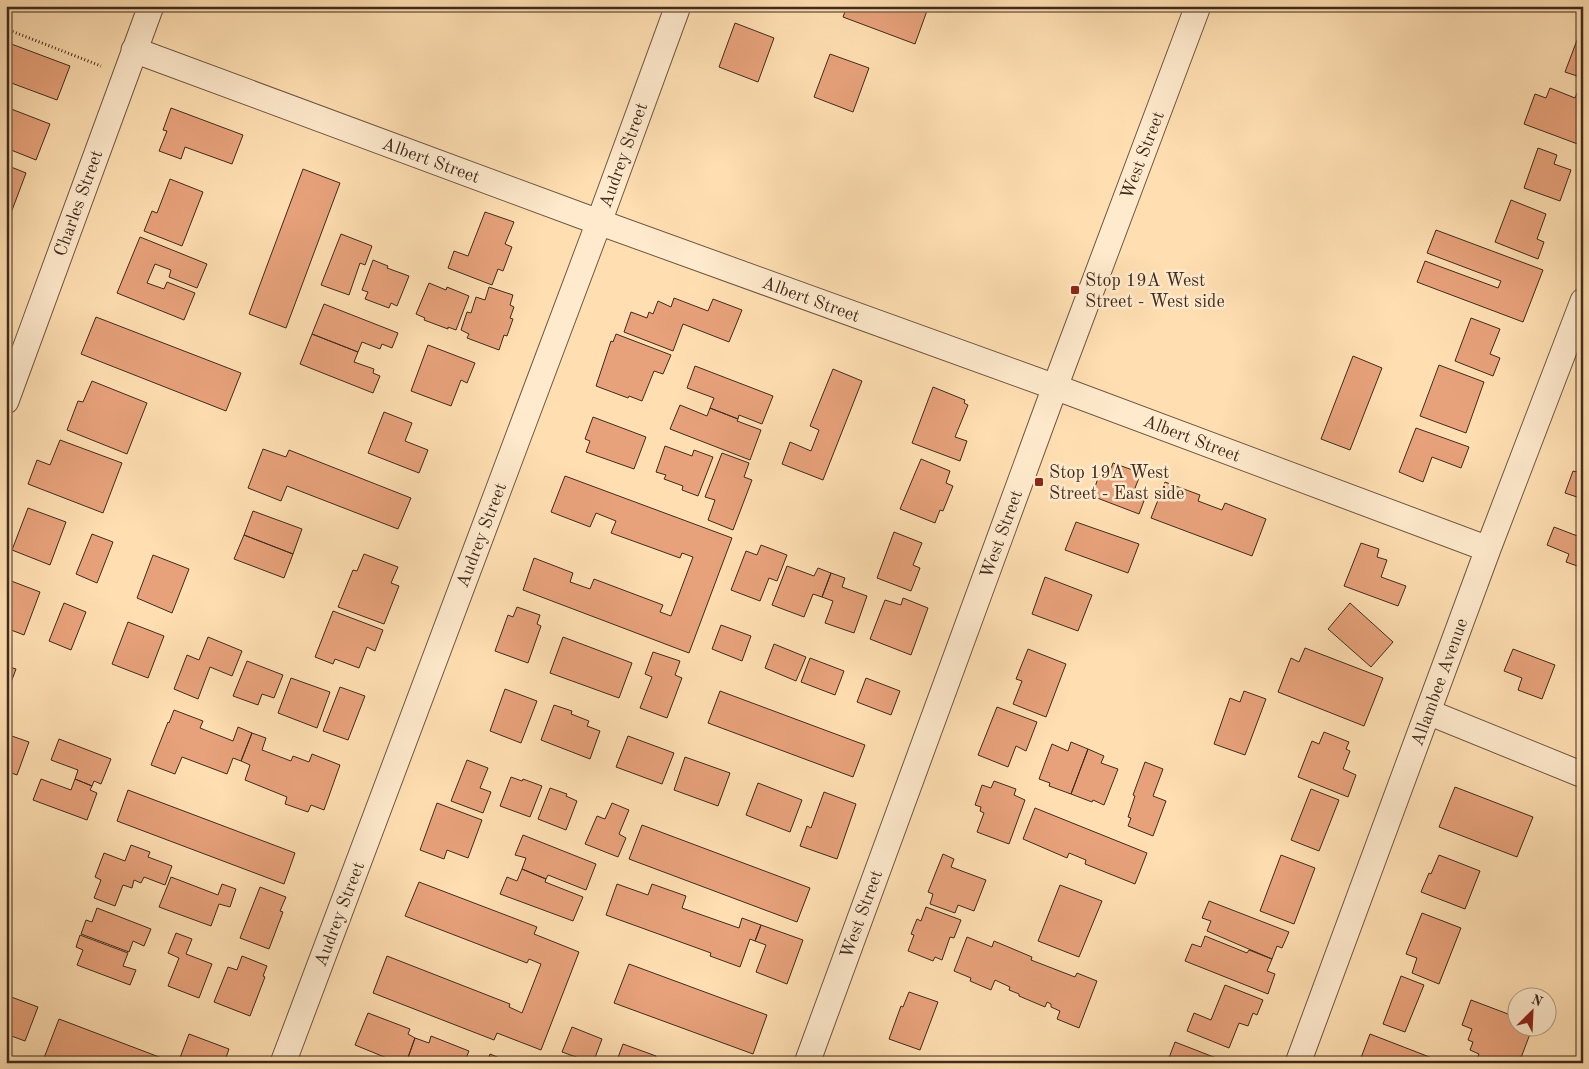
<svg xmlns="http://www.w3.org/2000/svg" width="1589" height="1069" viewBox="0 0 1589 1069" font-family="'Old Standard TT',serif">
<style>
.building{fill:#e8a27b;stroke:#3f2b1d}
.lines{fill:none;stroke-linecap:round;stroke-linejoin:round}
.street-casing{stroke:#6f5842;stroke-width:27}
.path{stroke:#3f2b1d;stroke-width:3;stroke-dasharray:1 2.5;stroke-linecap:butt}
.street{stroke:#ffeacd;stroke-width:25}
.poi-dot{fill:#8f2418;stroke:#ffeacd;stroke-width:2}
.labels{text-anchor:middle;stroke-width:5;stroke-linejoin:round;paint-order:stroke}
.street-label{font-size:18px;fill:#3f2b1d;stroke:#ffeacd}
.poi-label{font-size:18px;fill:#3f2b1d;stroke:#ffeacd;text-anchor:start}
</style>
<rect width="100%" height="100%" fill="#ffdfb2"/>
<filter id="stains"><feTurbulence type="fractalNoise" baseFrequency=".004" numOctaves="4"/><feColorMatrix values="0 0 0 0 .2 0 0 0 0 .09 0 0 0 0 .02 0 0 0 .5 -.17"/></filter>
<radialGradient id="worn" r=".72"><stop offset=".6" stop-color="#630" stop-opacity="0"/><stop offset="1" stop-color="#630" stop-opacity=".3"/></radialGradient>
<path class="building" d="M847,6h76l5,2 -13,36 -72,-27z
M735,23l39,15 -16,44 -39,-15z
M1582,27h1v51l-18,-6z
M6,42l64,24 -13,34 -51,-19z
M830,54l39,14 -16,44 -39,-15z
M1580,86l3,1v59l-59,-22 11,-30 11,4 4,-10 25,10z
M6,107l44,17 -14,36 -30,-12z
M171,108l72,27 -11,29 -47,-17 -4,12 -22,-8 8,-20 -4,-1z
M1538,148l19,7 -3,9 17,6 -11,31 -36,-13z
M6,165l20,8 -18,48 -2,-1z
M303,169l37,14 -54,145 -37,-14z
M170,179l33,13 -21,54 -38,-15 8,-20 5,2z
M1511,200l35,14 -9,25 7,3 -6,17 -43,-17z
M485,212l29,10 -9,22 7,3 -9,24 -5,-2 -6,16 -44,-17 6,-17 14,5z
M1436,230l107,40 -20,52 -106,-40 8,-21 73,27 3,-7 -74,-28z
M341,234l31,12 -7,19 -5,-2 -11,32 -28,-10z
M140,237l67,27 -10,24 -28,-11 2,-7 -16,-6 -8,19 17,6 3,-7 28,11 -11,27 -67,-27z
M373,260l15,6 -1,2 22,8 -12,30 -6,-3 -2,5 -24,-9 3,-7 -6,-2z
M429,283l17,7 1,-3 22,9 -13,34 -8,-3v2l-24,-9 1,-2 -9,-4z
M489,287l24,8 -3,10 4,2 -4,11 3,1 -6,17 -3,-1 -5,15 -32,-12 2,-4 -8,-4 6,-18 4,1 5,-16 9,3z
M674,298l34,13 5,-12 29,11 -13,32 -46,-18 -10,27 -49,-19 7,-20 16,6 2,-6 4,2 5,-13 13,6z
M324,304l74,29 -6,15 -10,-4 -2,5 -18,-7 -4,10 -46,-18z
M96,317l145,56 -15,38 -145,-57z
M1471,318l29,11 -10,25 10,4 -7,18 -38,-15z
M312,334l46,18 -4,10 20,7 -1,4 7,3 -7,17 -73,-29z
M616,334l55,21 -8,19 -9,-3 -12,30 -13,-5 -1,2 -32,-12 15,-45 2,1z
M428,345l47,18 -8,20 -6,-3 -10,26 -40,-15z
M1353,356l29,12 -32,82 -29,-11z
M1439,365l45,17 -18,51 -46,-17z
M695,366l78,30 -11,28 -23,-9 -1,4 -28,-11 4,-10 -27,-10z
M833,369l29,12 -39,99 -41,-16 8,-22 21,9 8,-21 -9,-4z
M92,381l55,22 -20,51 -60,-24 11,-29 5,1z
M933,387l32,13 -1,3 4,2 -13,32 12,4 -7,20 -48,-18z
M680,405l27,11 3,-8 28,11 -1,2 24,9 -11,30 -80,-31z
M384,412l28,11 -7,18 23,9 -9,23 -51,-20z
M593,417l53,20 -12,32 -48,-17 4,-11 -5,-2z
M1416,428l53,19 -8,21 -29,-11 -9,25 -24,-10z
M60,440l62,23 -19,50 -75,-29 9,-24 13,5z
M665,446l27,10 2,-6 19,7 -15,39 -16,-6 1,-4 -19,-7 2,-4 -10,-3z
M263,449l23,8 3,-7 122,48 -13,31 -111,-43 -6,15 -33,-13z
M722,453l27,10 -5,14 8,3 -19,50 -25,-10 7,-20 -10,-3z
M921,459l29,12 -4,12 7,3 -10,25 -3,-1 -5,13 -35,-14z
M1113,463l28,10 -6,15 12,5 -8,21 -47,-18 7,-21 9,3z
M1581,463l2,1v35l-18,-6 8,-22 4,1z
M565,476l167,62 -43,115 -166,-63 11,-32 39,15 -3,9 20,7 4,-10 69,26 -3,7 11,4 22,-59 -11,-4 -2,5 -69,-25 5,-12 -20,-8 -6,14 -39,-15z
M1165,482l35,13 -2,6 24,9 3,-7 41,16 -14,37 -101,-38z
M28,508l38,14 -16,43 -38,-15z
M253,511l49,18 -9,25 -49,-19z
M1076,522l63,22 -11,29 -63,-23z
M1554,527l26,10 3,-8v39l-17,-6 3,-8 -22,-9z
M894,532l28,11 -9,22 7,3 -9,23 -34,-13z
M92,534l21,8 -16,41 -21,-9z
M244,535l49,19 -9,24 -50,-19z
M1361,543l18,6 -2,8 10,3 -6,17 25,9 -8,20 -54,-20z
M761,545l26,10 -10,26 -8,-3 -9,23 -29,-11 15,-39 11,4z
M364,554l34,13 -7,16 8,3 -15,38 -46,-17 15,-37 4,1z
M153,555l36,14 -17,44 -35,-15z
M787,566l27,10 4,-8 13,5 -9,24 -9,-3 -9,23 -32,-12z
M831,573l14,5 -3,9 25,9 -13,37 -29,-10 8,-22 -11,-4z
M1045,577l47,18 -14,36 -46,-17z
M6,579l34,13 -16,43 -18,-7z
M903,598l25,10 -17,47 -41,-16 15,-39 16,5z
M64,603l22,9 -15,38 -22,-9z
M1350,603l43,39 -22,25 -43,-38z
M517,607l23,8 -3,9 4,2 -13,37 -33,-12 13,-36 5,2z
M333,611l50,19 -8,21 -8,-4 -8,21 -24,-9 -2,5 -18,-7z
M128,622l36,14 -16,42 -36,-14z
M721,625l30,11 -9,25 -30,-12z
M208,637l34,14 -10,25 -22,-9 -12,32 -24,-10 13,-34 12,5z
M563,637l69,26 -13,35 -69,-25z
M774,644l32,13 -10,24 -31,-13z
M1305,648l78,30 -19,48 -86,-34 13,-34 8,4z
M1028,649l38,15 -20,53 -33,-13 9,-23 -6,-2z
M1513,649l42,16 -13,34 -24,-9 4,-12 -18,-7z
M653,652l27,9 -5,14 7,3 -15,40 -27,-10 12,-31 -7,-3z
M810,658l34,13 -9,24 -34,-13z
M247,661l36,14 -9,23 -12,-4 -4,11 -25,-9z
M6,666l10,3 -10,27z
M291,678l39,14 -13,36 -39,-15z
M866,678l34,13 -9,24 -34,-13z
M340,687l25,9 -17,44 -25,-9z
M505,689l32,12 -16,42 -31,-12z
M720,691l145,54 -12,32 -145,-54z
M1244,691l22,8 -21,56 -31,-11 16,-46 10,4z
M554,705l18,6 -1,3 18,7 -2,5 13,5 -10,28 -49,-19z
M997,707l40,15 -11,29 -10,-5 -8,21 -30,-12z
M174,710l29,11 -3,7 33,13 5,-14 14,6 -11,28 -8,-3 -6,16 -45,-17 -7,17 -24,-9 17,-43 1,1z
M1324,732l25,10 -3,7 4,2 -7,18 13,6 -8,22 -50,-20 14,-36 7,3z
M252,733l14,5 -4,12 29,11 2,-5 16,6 3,-8 28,11 -16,45 -13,-5 -3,7 -23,-8 2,-7 -42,-17 5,-15 -9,-4z
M6,734l23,8 -12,33 -11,-4z
M628,736l46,17 -12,31 -46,-17z
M59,739l52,20 -10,25 -7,-3 -2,5 -17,-7 3,-9 -27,-10z
M1071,742l17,7 -17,45 -22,-8 1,-3 -11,-4 13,-35 16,7z
M1088,749l16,7 -3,7 17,6 -14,36 -11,-5 -1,2 -21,-8z
M685,757l45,16 -12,33 -44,-16z
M467,760l21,8 -8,20 11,4 -8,21 -32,-12z
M1145,762l18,7 -10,27 13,5 -13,35 -25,-10 3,-8 -3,-1 7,-21 -2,-1z
M511,777l11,4 1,-2 19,7 -12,31 -30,-11z
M41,779l30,11 4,-11 17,7 -2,4 7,3 -10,27 -54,-20z
M994,781l22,8 -2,6 11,5 -16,44 -32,-12 7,-19 -4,-2 1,-4 -6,-2 7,-20 9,3z
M758,783l44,17 -12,32 -44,-17z
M1455,787l78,30 -16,40 -78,-30z
M550,788l17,6 -1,2 11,5 -11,29 -28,-11z
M1311,789l28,11 -20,51 -28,-11z
M128,790l167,63 -11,31 -167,-63z
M824,792l32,12 -19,55 -37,-13 7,-20 4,2z
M437,803l45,17 -14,38 -21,-8 -3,9 -24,-9z
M612,803l17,7 -10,24 7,4 -8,19 -33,-13 12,-28 8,3z
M1035,808l112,45 -12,31 -50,-20 1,-4 -17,-7 -2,5 -44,-19z
M642,825l168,63 -13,34 -168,-63z
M523,835l73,29 -10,26 -38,-15 -2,4 -24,-10 4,-11 -11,-3z
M131,845l19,7 -2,5 24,9 -7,19 -21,-8 -3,6 -7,-3 -2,8 -9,-3 -8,21 -21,-8 7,-18 -6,-3 9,-24 21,8z
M943,854l11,5 -3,8 35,13 -12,31 -16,-6 -3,8 -25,-9 3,-10 -5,-2z
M1281,855l34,13 -21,56 -34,-13z
M1439,855l41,16 -15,38 -44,-17 8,-19 2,1z
M522,869l24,10 -1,3 38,15 -10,24 -73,-27 7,-17 10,4z
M171,877l47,18 4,-11 14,5 -6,18 -11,-3 -8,22 -52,-19z
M419,882l118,45 -3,7 45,18 -38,98 -44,-17 -3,7 -121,-47 14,-37 123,48 -1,3 13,6 19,-49 -12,-5 -2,4 -122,-47z
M617,884l31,11 4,-11 34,12 -4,12 57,20 3,-10 19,7 -6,16 -5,-2 -10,28 -30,-11 1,-3 -105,-38z
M1060,885l42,16 -23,56 -41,-16z
M260,887l26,10 -6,14 3,1 -14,37 -29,-11z
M1209,901l80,31 -7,16 -5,-2 -5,13 -65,-28 4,-10 -9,-3z
M926,907l35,13 -7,18 -4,-1 -8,23 -7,-3 -2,4 -25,-10 6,-16 -3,-1 6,-15 4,2z
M97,908l54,21 -7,17 -11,-5 -4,11 -48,-18 5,-14 6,2z
M1422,913l39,15 -22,56 -27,-11 5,-15 -11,-4z
M761,925l42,15 -16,44 -31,-12 10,-27 -11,-4z
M176,933l16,6 -6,15 26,10 -13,34 -31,-12 11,-28 -11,-5z
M80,935l48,18 -5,13 13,4 -6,15 -53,-20 6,-15 -7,-3z
M1205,936l42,17 2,-3 23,9 -5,12 8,3 -7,20 -83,-33 7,-17 9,3z
M967,937l25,10 2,-6 38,16 -1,3 44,17 2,-4 20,8 -18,47 -22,-9 3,-8 -9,-4v-3l-4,-2 -2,5 -26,-11v-2l-10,-4 1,-3 -15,-7 -4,10 -21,-9 1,-3 -17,-7z
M242,956l25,10 -4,10 2,1 -15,39 -36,-14 14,-35 9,3z
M629,964l138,51 -14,39 -139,-51z
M1401,976l23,9 -19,47 -22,-8z
M1225,985l38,15 -6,15 -4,-2 -5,13 -9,-3 -10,25 -42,-17 7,-18 17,7z
M909,992l29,10 -18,48 -31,-11 12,-33 2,1z
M6,995l32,12 -13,34 -19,-7z
M1471,1000l45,17v9h17l-14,37h-44l4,-9 -9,-4 3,-8 -5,-2 4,-11 -10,-4z
M368,1013l42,16 -2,5 7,4 -9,25h-7l-44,-18z
M59,1019l116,44h-118l-13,-5z
M572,1027l30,12 -9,24 -31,-11z
M189,1034l40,15 -5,14h-46z
M1370,1034l75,29h-86z
M431,1036l38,15 -5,12h-58l9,-25 14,5z
M1175,1042l54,21h-62z
M623,1044l33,12 -2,7h-38z
M490,1054l22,9h-25z"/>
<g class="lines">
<defs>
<path id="street" d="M134,50l448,166 473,171 433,162
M6,401l145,-395
M1428,712l155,63
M283,1063l316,-841 79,-216
M807,1063l248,-676 143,-381
M1298,1063l190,-514 95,-248"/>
</defs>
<use href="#street" class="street-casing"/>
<path class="path" d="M6,29l95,37"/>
<use href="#street" class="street"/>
</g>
<g class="poi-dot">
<rect x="1070" y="285" width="10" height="10" rx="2.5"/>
<rect x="1034" y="477" width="10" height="10" rx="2.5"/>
</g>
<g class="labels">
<g class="street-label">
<text transform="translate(623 155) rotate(-70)" y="6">Audrey Street</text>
<text transform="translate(1142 155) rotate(-69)" y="6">West Street</text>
<text transform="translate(431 160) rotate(20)" y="6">Albert Street</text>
<text transform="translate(78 203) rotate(-70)" y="6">Charles Street</text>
<text transform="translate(811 299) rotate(20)" y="6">Albert Street</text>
<text transform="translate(1192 438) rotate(21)" y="6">Albert Street</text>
<text transform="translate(1001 534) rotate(-70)" y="6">West Street</text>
<text transform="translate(481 535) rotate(-69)" y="6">Audrey Street</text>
<text transform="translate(1439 682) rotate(-70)" y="6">Allambee Avenue</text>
<text transform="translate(339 914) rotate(-69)" y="6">Audrey Street</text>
<text transform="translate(861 914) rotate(-70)" y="6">West Street</text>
</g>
<g class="poi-label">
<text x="1085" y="286">Stop 19A West<tspan x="1085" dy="21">Street - West side</tspan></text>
<text x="1049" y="478">Stop 19A West<tspan x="1049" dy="21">Street - East side</tspan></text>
</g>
</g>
<rect width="1589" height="1069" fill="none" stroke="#ffdfb2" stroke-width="25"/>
<rect x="8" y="8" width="1574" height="1054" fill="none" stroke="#3f2b1d" stroke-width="2.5"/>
<rect x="12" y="12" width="1564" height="1044" fill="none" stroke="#3f2b1d"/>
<g transform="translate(1532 1012) rotate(24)"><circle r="24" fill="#ffeacd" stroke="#b29e87"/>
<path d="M0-4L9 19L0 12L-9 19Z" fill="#8f2418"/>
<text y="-8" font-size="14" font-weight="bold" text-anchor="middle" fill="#3f2b1d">N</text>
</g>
<rect width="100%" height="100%" filter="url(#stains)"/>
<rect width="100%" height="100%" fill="url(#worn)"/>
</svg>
